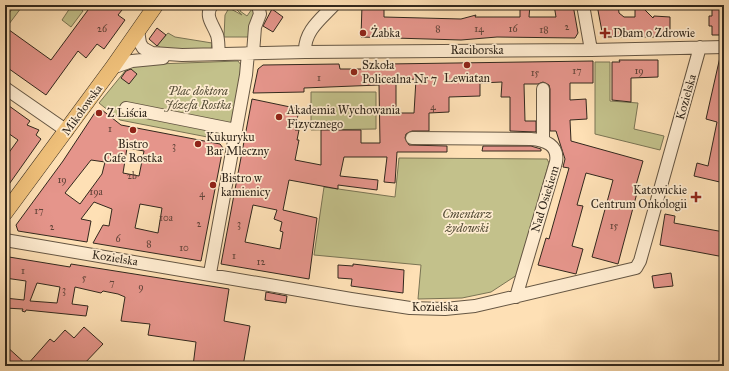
<svg xmlns="http://www.w3.org/2000/svg" width="729" height="371" viewBox="0 0 729 371" font-family="'IM FELL Great Primer',serif">
<style>
.green{fill:#c3c18b;stroke:#7a7454}
.building{fill:#e5958b;stroke:#32281d;fill-rule:evenodd}
.lines{fill:none;stroke-linecap:round;stroke-linejoin:round}
.minor-casing{stroke:#655643;stroke-width:14}
.major-casing{stroke:#32281d;stroke-width:16}
.minor{stroke:#feebcf;stroke-width:12}
.major{stroke:#efc07a;stroke-width:15}
.poi-dot{fill:#8f2418;stroke:#feebcf;stroke-width:1.5}
.labels{text-anchor:middle;stroke-width:3.5;stroke-linejoin:round;paint-order:stroke}
.number-label{font-size:10px;fill:#5f4338}
.poi-label{font-size:12px;fill:#32281d;stroke:#feebcf;text-anchor:start}
.street-label{font-size:12px;fill:#32281d;stroke:#feebcf}
.park-label{font-size:12px;font-style:italic;fill:#564e38;stroke:#feebcf}
</style>
<rect width="100%" height="100%" fill="#fee0b5"/>
<filter id="stains"><feTurbulence type="fractalNoise" baseFrequency=".005" numOctaves="4"/><feColorMatrix values="0 0 0 0 .2 0 0 0 0 .09 0 0 0 0 .02 0 0 0 .5 -.17"/></filter>
<radialGradient id="worn" r=".72"><stop offset=".6" stop-color="#630" stop-opacity="0"/><stop offset="1" stop-color="#630" stop-opacity=".3"/></radialGradient>
<path class="green" d="M15,5l6,3 -15,20 -1,-9z
M72,5h4l7,6 -12,16 -9,-7z
M232,5h12l-4,6 7,5 7,-10 2,10 -8,21h-24l1,-22 4,-7 13,7z
M168,33l7,4 37,6 -1,7 -50,-2 -4,-3z
M238,61l3,4v8l-13,68 -108,-21 -21,-17 31,-38z
M595,62h15v39l28,2 -4,26 30,7 -4,14 -65,-16z
M311,92h65v37l-65,1z
M399,158l148,1 2,4 -32,112 -26,17 -29,6 -44,1 3,-34 -107,-10 10,-68 71,10z"/>
<path class="building" d="M81,5h45l-8,10 7,5 -21,29 -7,-5 -11,14 -8,-7 -32,44 -41,-29v-39l46,33 37,-50z
M362,5h22v12l77,2 15,-4 -1,2h45v-12h10l-1,12h27l-2,-12h19l5,28 -3,5 -78,-1 -36,3 -100,-3z
M597,5h21l1,8 5,4h11v-12h5l13,13 1,-2 16,1v20h-67z
M712,7h12v28h-12v-9h-3v-10h3z
M272,9l11,8 -10,15 -10,-6z
M157,28l9,7 -9,11 -8,-7z
M720,57h4v126l-30,-7 3,-13 11,3 9,-44 -11,-3z
M619,60h39v17l-27,1v24l-19,-2v-38h8z
M593,61v22h-23v17l16,-1 1,20 -17,1 1,21 72,20 -9,31 3,1 -19,71 -26,-7 21,-77 -27,-7 -9,32 6,1 -11,40 11,3 -7,25 -38,-9 8,-27 3,1 20,-71 -6,-1 2,-8 -9,-28h-6v-42l-1,-4 -6,-3 -5,2h-14l1,37h11v11l-26,-1v-34h-9l1,-15 -22,1v13l-31,1v15l-20,1v18h-17l-6,3 -1,4 4,7 38,1v6h-50l-2,31 -11,-1 3,-25h-43l-4,19 38,4 -1,10 -39,-5v4l-49,-9 -6,30 34,8 -8,61 -88,-15 31,-165 43,9 -1,6 4,1 -3,15h4l-2,10h2l-4,20 26,5v-35h40v13h19l-1,-58 -75,3v4l-51,1 5,-24 5,-4 76,-1 1,5h47v-5zM416,79l-2,34h-18v-33zM253,205l24,5 -3,9 8,3 -2,9 3,1 -3,17 -35,-7z
M131,69l6,5 -8,10 -8,-6 5,-7z
M5,103l25,18 -3,4 12,5 -3,5 5,4 -36,51v-32l13,-18 -13,-9z
M102,110l19,15 99,19 3,4 -22,113 -108,-18 10,-18 6,1 3,-17 -18,-7 -13,17 10,2 -4,21 -69,-11 -2,-6 47,-64 33,-50zM127,148l17,3 -5,25 -16,-3zM91,160l14,2 -3,12 -22,30 -15,-11zM140,204l22,4 -4,25 -23,-5z
M483,146h48l10,3v2h-59z
M665,214l10,2 -1,7 50,9v25l-64,-12z
M9,257l61,10 1,-3 158,25 -5,32 26,5 -7,40h-50l3,-24 -48,-7 2,-11 -29,-3 4,-24 -7,-3 -15,-3 -2,2 -26,-6 -3,17 16,2 -2,10 -60,-6 -1,2 -3,-1 1,-2 -18,-1v-10l19,2 2,-19 -21,-3v-20zM37,283l23,4 -3,16 -27,-2z
M353,264l51,6 -1,23 -52,-7 1,-7 -14,-1v-13l15,1z
M671,273l2,13 -19,2 -2,-12z
M266,292l21,4 -1,7 -21,-3z
M84,327l19,17 -21,22h-77v-21l22,20 23,-26 4,3 11,-12 9,8z"/>
<g class="lines">
<defs>
<path id="minor" d="M212,5c-8,11 1,19 5,30 2,6 1,13 2,19
M583,5l8,45
M138,31l2,12 3,5 9,5 30,2 123,-3 286,-2 133,-3
M305,52c-1,-21 16,-33 29,-47
M253,53l2,-26 5,-13 -2,-9
M112,68l20,-7 31,-3
M5,88l62,43
M126,108l110,22
M412,138l119,1c14,1 28,6 25,23l-40,135
M543,140v-51
M5,240l346,59 59,9 35,1 30,-3 161,-38 4,-7 60,-214
M210,273l36,-198 2,-22"/>
<path id="major" d="M5,213l107,-145 44,-63"/>
</defs>
<use href="#minor" class="minor-casing"/>
<use href="#major" class="major-casing"/>
<use href="#minor" class="minor"/>
<use href="#major" class="major"/>
</g>
<g class="poi-dot">
<circle cx="363" cy="33" r="4"/>
<path d="M603 27h4v4h4v4h-4v4h-4v-4h-4v-4h4z"/>
<circle cx="467" cy="65" r="4"/>
<circle cx="354" cy="72" r="4"/>
<circle cx="99" cy="113" r="4"/>
<circle cx="279" cy="117" r="4"/>
<circle cx="133" cy="130" r="4"/>
<circle cx="198" cy="144" r="4"/>
<circle cx="213" cy="185" r="4"/>
<path d="M694 191h4v4h4v4h-4v4h-4v-4h-4v-4h4z"/>
</g>
<g class="labels">
<g class="number-label">
<text x="567" y="30">2</text>
<text x="102" y="32">26</text>
<text x="438" y="32">8</text>
<text x="479" y="32">14</text>
<text x="513" y="32">16</text>
<text x="544" y="33">18</text>
<text x="577" y="74">17</text>
<text x="639" y="74">19</text>
<text x="535" y="76">15</text>
<text x="319" y="81">1</text>
<text x="433" y="110">4</text>
<text x="110" y="132">1</text>
<text x="174" y="149">3</text>
<text x="132" y="179">2b</text>
<text x="62" y="183">19</text>
<text x="96" y="195">19a</text>
<text x="202" y="197">4</text>
<text x="39" y="214">17</text>
<text x="166" y="221">10a</text>
<text x="199" y="227">2</text>
<text x="239" y="227">3</text>
<text x="614" y="229">15</text>
<text x="52" y="230">2</text>
<text x="118" y="242">6</text>
<text x="149" y="247">8</text>
<text x="184" y="251">10</text>
<text x="234" y="259">1</text>
<text x="261" y="265">12</text>
<text x="23" y="274">1</text>
<text x="84" y="281">5</text>
<text x="112" y="286">7</text>
<text x="141" y="290">9</text>
<text x="64" y="293">3</text>
</g>
<g class="poi-label">
<text x="371" y="37">Żabka</text>
<text x="613" y="37">Dbam o Zdrowie</text>
<text x="362" y="69">Szkoła<tspan x="362" dy="14">Policealna Nr 7</tspan></text>
<text x="467" y="82" text-anchor="middle">Lewiatan</text>
<text x="287" y="114">Akademia Wychowania<tspan x="287" dy="14">Fizycznego</tspan></text>
<text x="107" y="117">Z Liścia</text>
<text x="206" y="141">Kukuryku<tspan x="206" dy="14">Bar Mleczny</tspan></text>
<text x="133" y="148" text-anchor="middle">Bistro<tspan x="133" dy="14">Cafe Rostka</tspan></text>
<text x="221" y="182">Bistro w<tspan x="221" dy="14">kamienicy</tspan></text>
<text x="687" y="194" text-anchor="end">Katowickie<tspan x="687" dy="14">Centrum Onkologii</tspan></text>
</g>
<g class="street-label">
<text x="477" y="54">Raciborska</text>
<text transform="translate(686 97) rotate(-74)" y="4">Kozielska</text>
<text transform="translate(82 110) rotate(-54)" y="4">Mikołowska</text>
<text transform="translate(545 199) rotate(-73)" y="4">Nad Osiekiem</text>
<text transform="translate(115 258) rotate(9)" y="4">Kozielska</text>
<text x="435" y="311">Kozielska</text>
</g>
<g class="park-label">
<text x="198" y="95">Plac doktora<tspan x="198" dy="14">Józefa Rostka</tspan></text>
<text x="467" y="218">Cmentarz<tspan x="467" dy="14">żydowski</tspan></text>
</g>
</g>
<rect width="729" height="371" fill="none" stroke="#fee0b5" stroke-width="20"/>
<rect x="6" y="6" width="717" height="359" fill="none" stroke="#32281d" stroke-width="2"/>
<rect x="10" y="10" width="709" height="351" fill="none" stroke="#32281d"/>
<rect width="100%" height="100%" filter="url(#stains)"/>
<rect width="100%" height="100%" fill="url(#worn)"/>
</svg>
